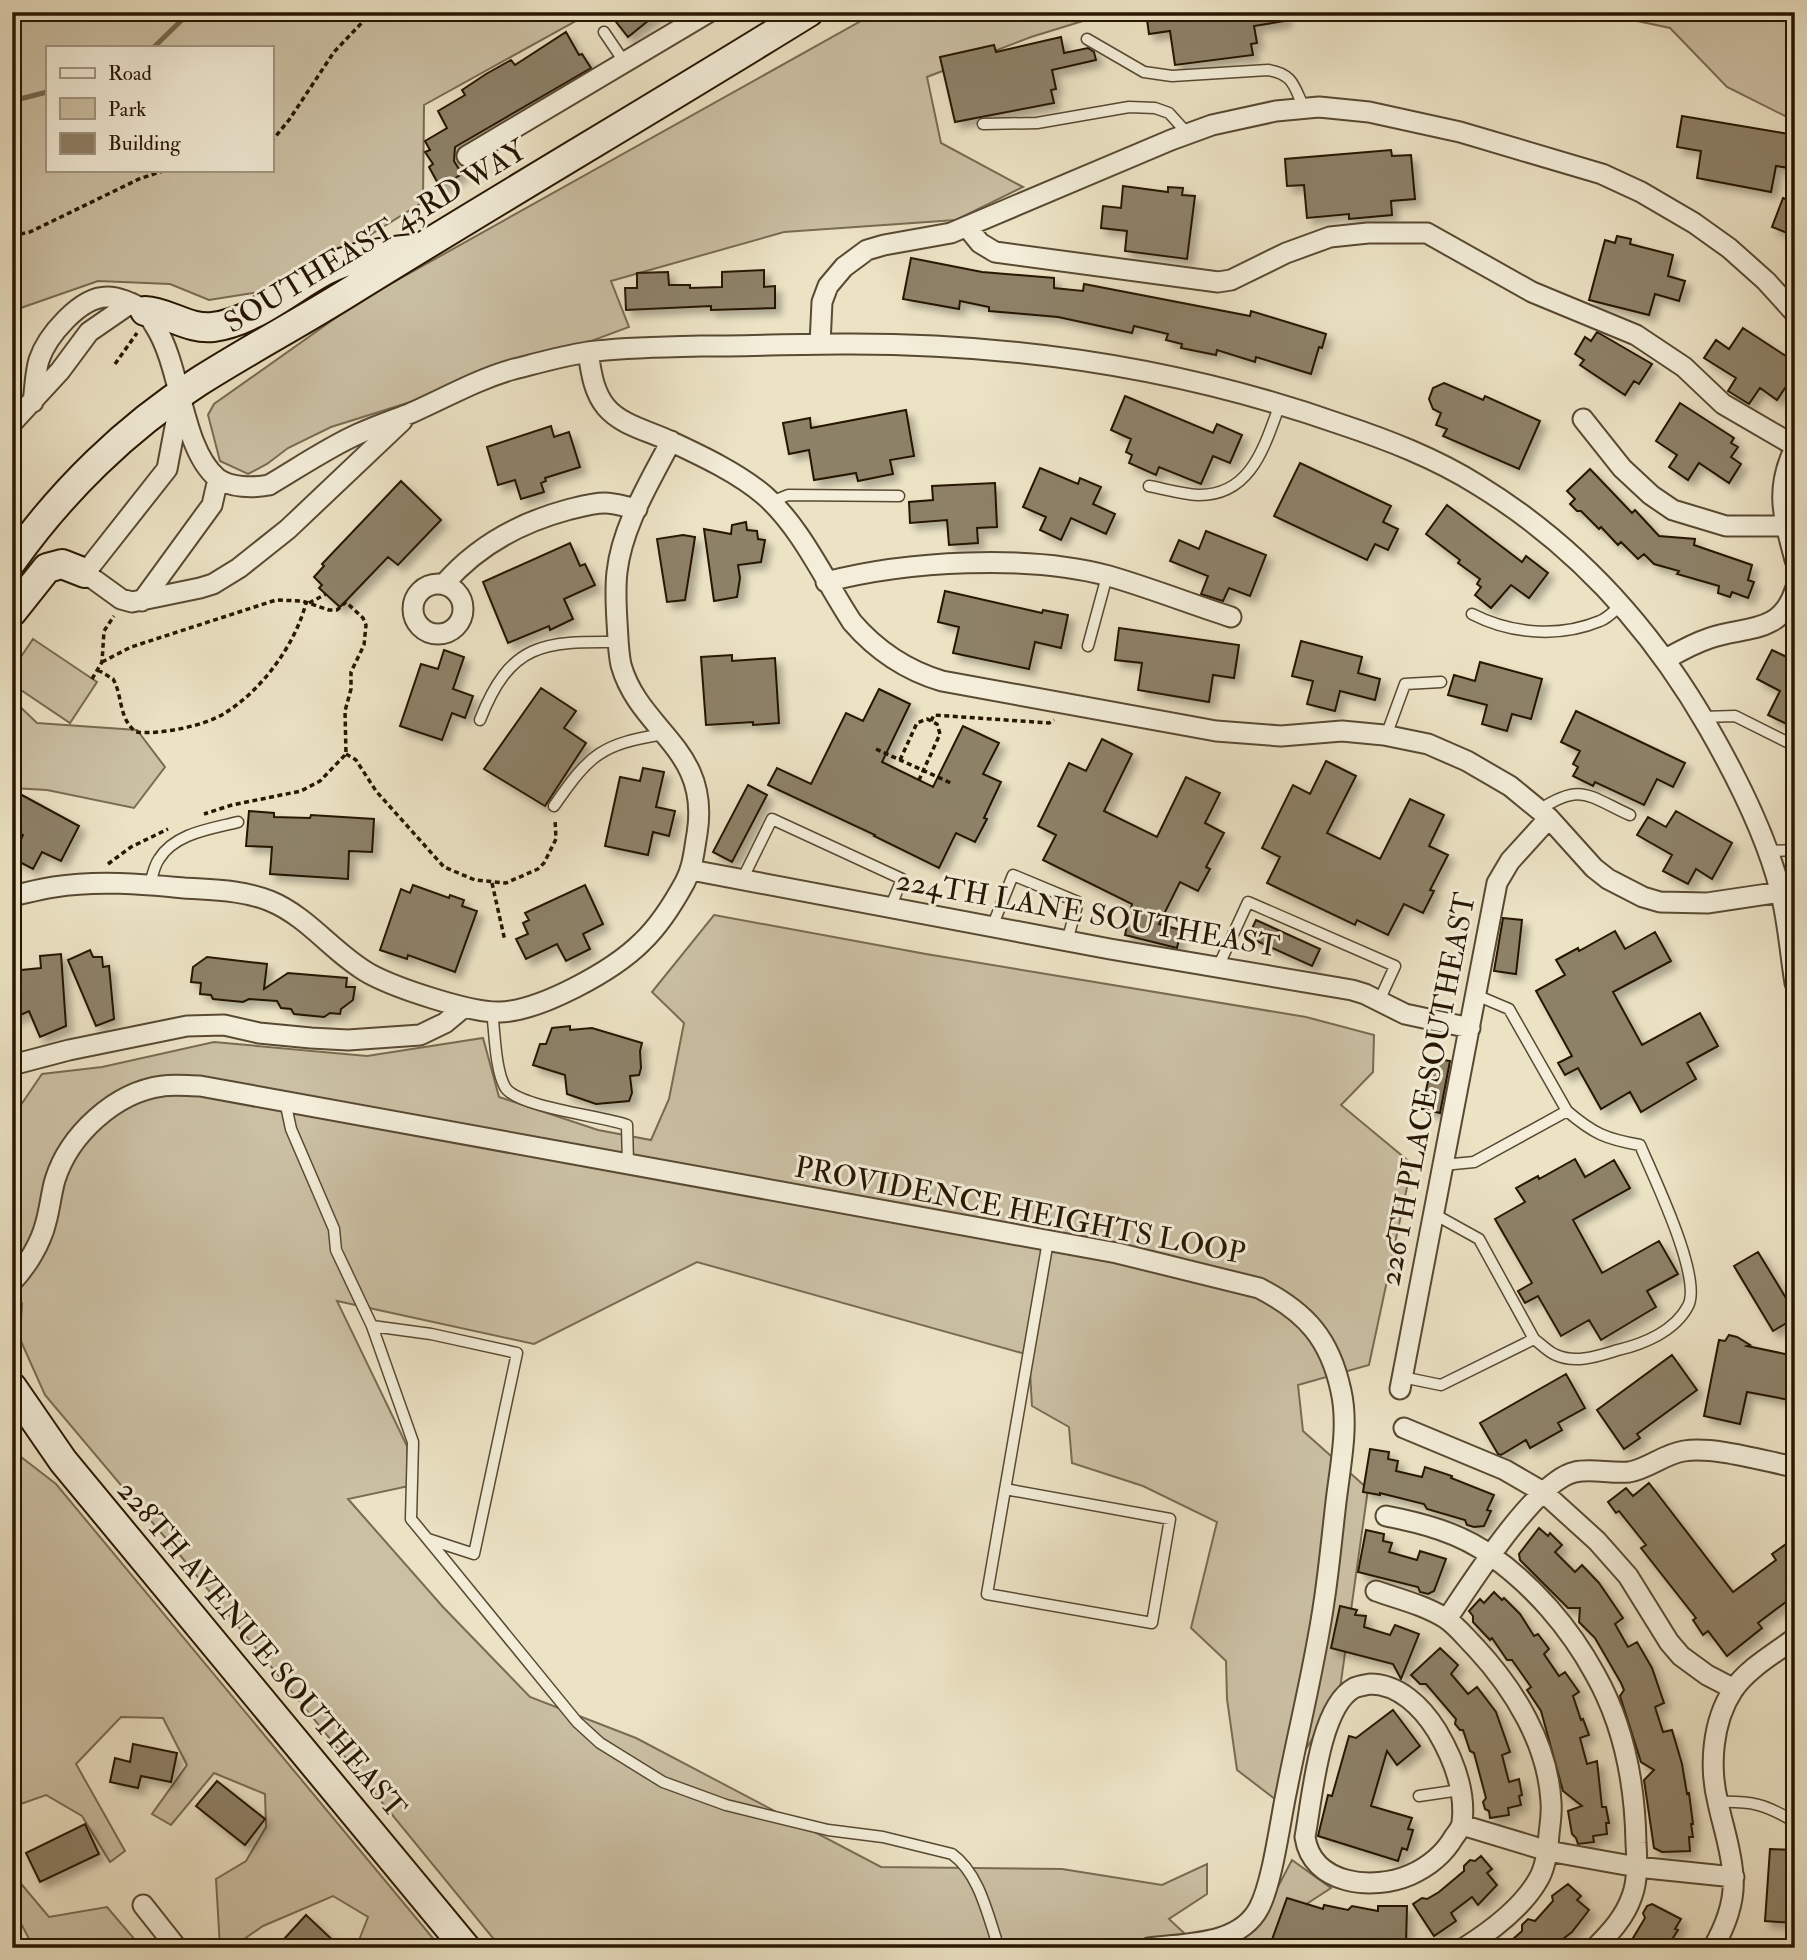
<svg xmlns="http://www.w3.org/2000/svg" width="1807" height="1960" viewBox="0 0 1807 1960" font-family="'IM FELL Double Pica',serif">
<style>
.green{fill:#cbc0a4;stroke:#796b52;stroke-width:2;fill-rule:evenodd}
.lines{fill:none;stroke-linecap:round;stroke-linejoin:round}
.stream{stroke:#75674e;stroke-width:5}
.building{fill:#8d8167;stroke:#271601;stroke-width:2;filter:url(#shadow)}
.lane-casing{stroke:#584932;stroke-width:13}
.street-casing{stroke:#584932;stroke-width:23}
.secondary-casing{stroke:#271601;stroke-width:32}
.path{stroke:#271601;stroke-width:3.5;stroke-dasharray:5 3.5;stroke-linecap:butt}
.lane{stroke:#f3edd9;stroke-width:10}
.street{stroke:#f3edd9;stroke-width:19}
.secondary{stroke:#f3edd9;stroke-width:28}
.labels{text-anchor:middle;stroke-width:6;stroke-linejoin:round;paint-order:stroke}
.street-label{font-size:30px;fill:#271601;stroke:#f3edd9}
</style>
<defs>
<filter id="shadow"><feDropShadow dx="6" dy="6" stdDeviation="3.5" flood-color="#0004"/></filter>
</defs>
<rect width="100%" height="100%" fill="#ece3c5"/>
<filter id="stains"><feTurbulence type="fractalNoise" baseFrequency=".00286" numOctaves="4"/><feColorMatrix values="0 0 0 0 .2 0 0 0 0 .09 0 0 0 0 .02 0 0 0 .5 -.17"/></filter>
<radialGradient id="worn" r=".72"><stop offset=".6" stop-color="#630" stop-opacity="0"/><stop offset="1" stop-color="#630" stop-opacity=".3"/></radialGradient>
<path class="green" d="M12,12h580l-168,93 -1,97 -138,86 -76,12 -39,-16 -72,-3 -86,30zM47,47h224v123h-224z
M877,12h235l-81,25 -104,40 14,66 82,44 -67,33 -172,12 -173,49 18,46 -113,42 -185,58 -43,21 -21,16 -19,10 -28,-13 -12,-46 6,-11 144,-102z
M1595,12h200v109l-68,-34 -57,-59z
M33,639l64,43 -27,41 -58,-39v-14z
M12,699l25,24 100,7 28,37 -31,41 -87,-18 -35,-2z
M714,915l212,39 380,63 68,18 -1,37 -32,33 71,59 -43,201 -71,20 5,46 65,58 -29,207 -64,103 -38,-29 -10,-71 -1,-38 -35,-33 26,-106 -74,-36 -71,-23 -3,-36 -37,-21 -3,-51 -332,-93 -163,82 -197,-43 70,145 2,40 -61,13 95,108 87,90 106,41 245,129 181,2 100,16 45,-21v30l-38,25 31,29h-699l-322,-394 -134,-159 -25,-56 2,-35 -10,-28v-158l30,-44 60,-7 112,-25 153,14 116,-18 16,59 99,33 53,10 18,-41 15,-76 -32,-31z
M12,1450l44,34 385,464h-85l12,-31 -35,-21 -70,30 -32,22h-11l-4,-69 30,-18 20,-34 -1,-33 -51,-21 -43,52 -19,-11 35,-49 -24,-47 -42,-1 -45,47 49,87 -15,11 -28,-46 -36,-21 -34,12z
M1292,1860l39,28 -49,32 -5,28h-61l45,-29z
M12,1873l37,44 58,-10 35,41h-108l-22,-41z"/>
<g class="lines">
<path class="stream" d="M154,47l36,-35
M12,101l35,-9"/>
</g>
<path class="building" d="M620,12h39l-31,25 -15,-19z
M1146,12h139v9l-31,5 3,17 -6,1 2,11 -78,10 -5,-34 -21,3z
M566,32l13,23 3,-1 9,14 -136,79 -1,14 8,13 -22,13 -11,-20 4,-3 -8,-12 5,-2 -5,-9 22,-13 -9,-17 27,-16 -3,-5 24,-16 25,-14 4,5z
M1061,37l3,16 24,-5 6,4 2,8 -44,10 4,19 -5,1 3,13 -99,19 -15,-65 54,-12 2,7z
M1682,116l113,19v34l-19,-3 -5,26 -74,-14 4,-27 -24,-4z
M1391,150l1,6 19,-1 4,44 -24,2 1,14 -43,4v-5l-42,4 -3,-33 -17,1 -2,-27z
M1123,186l45,6v-5l15,1 -1,7 13,1 -8,63 -62,-8 2,-20 -26,-3 2,-22 18,2z
M1783,198l12,5v33l-23,-9z
M1617,236l14,3 -1,5 43,11 -5,21 17,5 -6,20 -24,-7 -6,21 -60,-15 16,-60 10,3z
M911,258l71,14 72,6v10l29,3 1,-7 166,32 1,-5 75,23 -4,14 -3,-1 -8,27 -55,-17 -1,5 -38,-12 -1,5 -35,-7 1,-4 -16,-4 2,-6 -34,-8 -2,7 -74,-16 -69,-6v-4l-29,-6 -1,8 -56,-10z
M764,270v17l11,-1v22l-64,2v-4l-85,4 -1,-22h12v-15l31,-1 1,13h21v3l32,-1v-15z
M1743,328l52,34v11l-18,27 -17,-12 -11,16 -21,-13 8,-13 -32,-20 12,-18 13,9z
M1597,332l55,32 -13,20 -5,-3 -9,14 -45,-30 4,-5 -9,-6 10,-17 6,4z
M1444,383l39,17 2,-4 55,25 -21,48 -76,-33 4,-7 -11,-4 5,-12 -8,-4 -4,-10 4,-11z
M1125,396l88,37 4,-9 25,11 -12,28 -17,-7 -12,28 -42,-17 -3,8 -27,-12 3,-8 -6,-3 5,-13 -20,-9z
M1680,403l54,35 -3,5 7,4 -7,10 10,7 -12,19 -30,-20 -11,17 -19,-13 8,-12 -21,-14z
M906,410l8,46 -24,4 3,14 -35,7 -2,-8 -42,7 -5,-30 -20,4 -6,-31 27,-5 1,10z
M551,426l3,11 15,-5 11,35 -35,11 1,3 -5,2 3,9 -23,7 -6,-19 -17,5 -11,-38z
M1300,463l91,43 -8,16 15,7 -10,21 -13,-6 -8,16 -93,-44z
M1040,468l38,16 2,-6 21,9 -8,17 22,10 -9,20 -35,-16 -10,22 -21,-10 6,-13 -23,-10z
M1590,469l42,44 3,-3 24,26 36,3 -1,6 58,20 -4,15 6,2 -6,16 -16,-6 -2,5 -12,-4 1,-7 -42,-12 2,-3 -25,-7 -10,-10 -6,5 -17,-17 -3,3 -17,-18 -2,2 -18,-18h-4l-7,-7 5,-5 -8,-8z
M401,481l40,39 -43,45 -10,-8 -48,50 -21,-19 3,-3 -8,-8 10,-11 -2,-2z
M995,483l2,44 -20,1 1,15 -29,2 -2,-25 -37,3 -1,-21 24,-2 -1,-14z
M1447,505l75,57 4,-6 22,17 -19,25 -18,-13 -20,23 -16,-13 6,-8 -4,-3 3,-5 -22,-16 2,-3 -34,-26z
M746,522l1,8 10,1 1,8 7,1 -4,22 -23,3 2,13 -3,19 -23,4 -10,-72 27,5 1,-9z
M1206,531l60,24 -16,41 -21,-8 -6,13 -22,-7 7,-18 -38,-15 9,-21 20,9z
M683,535l12,2 -10,63 -18,2 -10,-63z
M570,543l10,23 5,-2 10,21 -31,14 9,20 -23,11 -1,-4 -41,17 -25,-61z
M945,591l97,22 1,-3 25,5 -7,33 -26,-6 -6,27 -76,-16 6,-26 -21,-5z
M1119,628l120,17 -5,33 -21,-3 -4,27 -71,-12 4,-27 -27,-3z
M1301,641l61,16 -4,16 22,6 -5,21 -35,-9 -5,20 -28,-7 6,-23 -21,-5z
M444,650l20,7 -11,32 20,7 -8,22 -13,-5 -10,27 -42,-14 21,-62 17,5z
M1772,650l23,11v67l-27,-13 12,-24 -23,-12z
M732,655v6l43,-3 4,65 -26,2v-3l-47,3 -5,-68z
M1480,662l62,17 -11,40 -19,-5 -5,17 -25,-7 5,-19 -39,-10 6,-20 21,6z
M541,688l35,23 -12,17 22,15 -41,63 -61,-37z
M879,689l31,15 -28,58 51,25 30,-61 36,17 -16,31 18,8 -17,36 3,1 -12,23 -19,-9 -17,35 -65,-32 1,-1 -107,-50 9,-17 34,16 35,-71 17,8z
M1576,711l109,52 -12,24 -16,-8 -13,26 -49,-23 -2,4 -20,-10 5,-9 -5,-3 7,-13 -19,-9z
M1102,739l30,15 -28,57 53,26 29,-60 34,16 -15,30 19,10 -18,34 4,2 -12,22 -18,-9 -21,42 22,6 -4,18 -52,-13 7,-31 -89,-44 13,-25 -18,-9 31,-63 17,8z
M1326,761l30,15 -29,57 53,26 30,-60 34,16 -15,31 19,9 -18,35 4,1 -11,22 -19,-9 -16,31 -31,-15 -2,5 -88,-42 13,-26 -18,-9 31,-63 17,9z
M643,768l21,4 -8,35 19,4 -6,25 -16,-4 -5,23 -43,-9 15,-69 20,4z
M748,785l19,10 -35,67 -19,-10z
M20,794l59,32 -18,35 -19,-9 -9,17 -21,-11 11,-23 -11,-5v-21z
M249,811l25,2v4l36,1 1,-3 63,4 -2,33 -23,-1 -1,28 -78,-5 2,-27 -26,-1z
M1676,811l56,32 -20,36 -16,-10 -8,15 -25,-13 9,-16 -35,-20 11,-18 18,10z
M413,885l36,13 1,-3 14,5 -2,6 15,5 -22,61 -47,-17 -1,4 -27,-9 21,-61 9,4z
M585,885l18,39 -20,10 7,15 -24,12 -9,-17 -31,15 -10,-20 12,-5 -5,-11 6,-3 -4,-7z
M1503,918l19,2 -6,54 -22,-3z
M1256,920l64,29 -8,17 -64,-29z
M1615,931l10,18 30,-17 16,29 -58,31 29,53 58,-32 18,33 -31,17 9,16 -55,33 -11,-20 -29,17 -23,-41 -13,7 -7,-12 14,-7 -36,-65 29,-16 -9,-15 22,-12 1,3z
M90,950l3,7h9l1,10 6,-1 5,53 -18,7 -28,-66z
M61,954l5,72 -26,11 -11,-26 -17,8v-45l9,-4 20,-2 -1,-12z
M207,957l60,7 -3,25 24,-16 59,5 -1,9h9l-2,13 -12,9 -1,5 -10,-1 -6,4 -30,-3 -3,-5 -10,-1 -4,-7 -28,-2 -6,3 -30,-3 -2,-4 -11,-1 1,-11 -10,-1 2,-15z
M570,1026v4l22,-2 50,15 -2,8 1,17 -2,7 -9,1 2,17 -3,8 -33,3 -29,-10 -2,-19 -32,-10 7,-21h6l6,-16z
M1433,1058l17,3 -10,52 -18,-4z
M1575,1159l10,18 29,-17 16,28 -57,32 29,53 57,-32 19,33 -31,17 9,16 -55,33 -12,-20 -28,16 -23,-40 -13,7 -7,-12 14,-8 -37,-64 30,-17 -9,-14 22,-12 1,3z
M1758,1252l37,61v5l-22,13 -39,-65z
M1729,1335l8,2 13,8 -3,1 48,10v45l-48,-9 -7,32 -36,-8 15,-76 6,1z
M1672,1355l25,35 -60,44 3,4 -16,11 -27,-39z
M1566,1374l19,34 -27,15 4,7 -32,18 -4,-8 -25,15 -3,-1 -18,-31z
M1370,1449l19,3 -1,7 10,2 -2,10 26,6 3,-10 27,9 -1,2 43,17 -7,15 4,1 -7,15 -10,1 -7,-2 -2,-5 -38,-11 -3,-5 -44,-11v2l-17,-3z
M1649,1483l84,109 43,-32 -4,-6 17,-12 6,8v45l-37,28 4,5 -35,28 -19,-25 -5,4 -10,-15 3,-2 -55,-70 5,-3 -27,-34 -3,2 -8,-11 18,-14 7,8z
M1539,1528l9,8 2,-3 12,12 -7,7 20,20 7,-7 17,18 24,35 -8,6 13,23 9,-5 15,26 12,35 -9,4 8,25 9,-2 10,34 5,30 2,-1 4,31h-2l2,13h-4l1,14 -28,1 -8,-4 -10,-68 10,-10 -13,-8 -21,-66 4,-6 -3,-7 -26,-45 -16,-16 1,-14h-12l-48,-48 -1,-6z
M1366,1530l18,4 -1,7 9,2 -3,9 28,8 3,-9 26,8 -12,32 -6,3 -8,-2 -2,-5 -60,-15z
M1494,1592l8,8 2,-2 16,16 14,22 4,-2 11,15 -5,5 15,22 6,-4 14,20 -6,4 8,24 2,-1 6,16 -9,3 7,26 10,-3 5,46h4l3,16h-3l1,11 -14,2 1,6 -16,2 -2,-6 -4,-4 -4,-23 14,-5 -19,-15 -22,-80 -14,-21 4,-3 -19,-27h-5l-15,-22 -2,2 -17,-18v-6l-4,-5 11,-12 4,4z
M1340,1606l17,4 -2,5 11,1 -2,11 26,8 5,-10 24,9 -18,45 -8,-15 -62,-16z
M1440,1648l18,17 -7,9 17,20 9,-7 19,25 14,40 -8,3 7,27 10,-3 3,16 -3,1 2,9 -13,3 1,7 -19,3 -1,-7 -4,-2 -2,-7 3,-4 -12,-45 -4,-2 -7,-21h-3l-5,-6 1,-5 -30,-35h-6l-9,-9z
M1393,1710l27,36 -23,19 -10,-14 -16,55 41,12 -4,11 5,1 -6,20 -5,-2 -4,13 -80,-25 10,-41 4,1 17,-60 7,2z
M133,1744l44,9 -6,29 -30,-6 -3,12 -28,-6 5,-24 15,4z
M217,1781l48,38 -20,26 -49,-39z
M85,1824l14,30 -59,28 -14,-29z
M1770,1849l25,1v73l-30,-2z
M1481,1856l11,13 -5,4 10,12 -19,20 -6,-8 -21,16 5,8 -22,15 -21,-32 9,-6 5,1 12,-7 25,-21v-5l6,-6 5,1z
M1568,1884l13,12 -4,4 12,10 -17,22 -21,16h-48l19,-17v-6l6,-6 7,2 18,-20 -1,-5z
M1287,1898l36,11 1,-4 24,5 4,-4 26,5v-5h29l-1,38 -44,1 -15,-3 -1,3 -43,-6 -3,9h-31z
M1652,1904l29,15 -6,10 3,1 -9,14 -8,-4 -5,8h-29l18,-30 -2,-5 4,-7z
M306,1915l35,33h-48l-9,-9z"/>
<g class="lines">
<defs>
<path id="lane" d="M604,32l21,31
M1087,39l57,33 28,4 96,-6c26,4 26,17 36,38
M983,124l54,-1 92,-16 26,1 14,5 19,21
M1149,486c16,3 33,8 49,9 54,1 67,-51 82,-91
M771,502l17,-7 111,1
M1472,614c39,20 87,24 128,7 8,-3 15,-11 21,-16
M1088,646l19,-70
M1703,717l32,-1 60,30
M480,720c30,-77 63,-79 138,-78
M1386,736l19,-52 36,-2
M554,806c36,-52 47,-62 110,-72
M1539,810c42,-28 49,-14 91,5
M1768,851l27,-1
M742,880l30,-61 130,60 -12,29
M150,885c2,-8 4,-19 9,-26 16,-26 52,-30 79,-37
M992,927l21,-52 65,27 -11,39
M1218,967l30,-65 147,64 -16,35
M492,1012c3,21 3,57 13,75 11,20 97,29 122,38l1,39
M285,1101l6,28 43,100 2,21 36,76
M1443,1165l31,-3 93,-51 -58,-102 -33,-14
M1795,1259v8
M1534,1339c7,5 14,13 22,16 20,9 42,1 62,-5 26,-6 57,-19 70,-44 15,-28 -35,-130 -48,-161 -34,-6 -46,-11 -73,-34
M1402,1377l39,8 93,-46 -55,-100 -45,-25
M1005,1489l165,30 -18,104 -165,-29 61,-353
M428,1539l46,15 43,-201 -86,-19 -59,-8 41,116 -2,77 33,40 133,163 23,21 63,39 63,23 102,25 55,7 69,17c28,20 36,63 47,94
M1419,1796l41,-6
M1717,1802c35,-1 48,2 78,20"/>
<path id="street" d="M467,156l242,-144
M967,227l13,16 15,9 223,30 13,-2 55,-27 44,-16 38,-4h59l105,59 104,43 48,32 39,37 72,42
M820,344l2,-42 6,-16 16,-19 23,-17 17,-5 67,-12 220,-93 41,-15 64,-14 43,-4 50,5 91,20 142,42 39,18 53,31 35,25 37,33 29,32
M588,352c3,19 5,39 18,55 16,19 44,24 66,35 30,14 66,31 92,53 37,32 61,86 88,127 25,29 53,48 90,59l274,50 65,5 61,-5 42,4 44,9 39,17 43,25 39,32 45,50 14,11 35,18 17,5 47,1 74,-11
M33,402c2,-13 2,-29 6,-42 8,-24 41,-63 68,-63 11,0 26,6 35,12 6,4 9,11 13,17 27,42 26,121 62,152 13,10 37,10 52,7 29,-17 58,-37 89,-51 17,-8 35,-14 53,-21 34,-15 67,-34 103,-44 24,-6 49,-13 74,-17 37,-5 75,-5 112,-6 47,0 94,-2 141,-2 169,-1 340,24 499,80 48,16 95,34 138,61 98,60 173,143 230,242 27,47 59,111 72,163 8,30 10,63 15,93
M179,406l-12,63 -82,104 36,26 11,3 68,-14 13,-4 26,-16 49,-39 114,-108
M1583,419l39,49 29,27 22,15 53,16h69
M12,423l48,-52 29,-39 42,-29
M1795,448c-21,42 -11,70 0,112
M826,582c80,-21 202,-28 283,-6 41,12 82,28 122,41
M413 609a25 25 0 1 1 50 0a25 25 0 1 1-50 0Z
M444,584c33,-38 75,-61 123,-74 12,-3 25,-7 38,-7 10,0 21,4 32,6
M142,601l70,-96 6,-26
M1666,659c14,-8 29,-16 44,-21 34,-12 71,-3 85,-48
M691,870l419,79 242,41 13,4 40,20 65,14
M12,896c14,-3 28,-7 42,-9 43,-7 88,-3 130,1 29,2 59,2 86,13 39,16 64,53 100,73 26,14 100,39 130,38 40,-1 113,-41 142,-70 18,-17 31,-38 43,-60 8,-15 9,-31 12,-48 14,-86 -57,-102 -76,-169 -3,-14 -3,-29 -4,-43 -1,-17 -2,-33 0,-50 5,-46 33,-90 54,-131
M12,1065l57,-15 118,-24 37,-1 35,8 52,5 37,2 72,-5 25,-12 18,-15
M12,1282c15,-16 29,-39 34,-60 4,-14 5,-28 9,-42 14,-45 60,-88 108,-94 12,-2 25,0 37,0l917,167 142,35c47,24 71,51 82,103 8,35 -1,76 -5,111 -4,34 -7,67 -12,100 -9,63 -25,125 -37,187 -7,32 -14,92 -28,119 -20,38 -74,35 -110,40
M1400,1389l97,-506 13,-22 39,-43
M1404,1428l101,42 38,22 54,49 31,35 41,66 12,14 26,19 27,14
M1386,1516c36,7 74,17 104,39 43,30 80,73 105,119 29,51 40,112 41,169 1,17 2,37 -4,53 -7,21 -22,37 -37,52
M1376,1591c23,8 48,14 69,27 11,7 21,20 31,30 38,41 72,96 75,154 1,11 -1,22 -2,32 -1,15 -3,33 -11,46 -16,28 -47,51 -74,68
M1447,1619c23,-34 89,-139 128,-147 17,-4 36,2 54,0 19,-3 35,-18 55,-21 30,-5 79,10 111,16
M1370,1684c29,0 52,23 67,47 16,27 29,60 25,92 -1,5 -5,10 -8,14 -10,17 -26,30 -44,38 -37,16 -98,10 -105,-38 7,-37 14,-130 49,-149 4,-2 11,-3 16,-4z
M1462,1825l86,26 89,16 97,10
M143,1905l34,43
M1713,1948c12,-21 22,-47 20,-71 -1,-25 -10,-50 -15,-74 -9,-36 -6,-81 15,-113 15,-22 41,-36 62,-52"/>
<path id="secondary" d="M145,311c23,1 44,19 68,16 40,-5 76,-37 111,-56 28,-15 58,-19 89,-22
M12,561c50,-70 114,-133 186,-179 52,-33 107,-62 159,-95 150,-93 302,-182 452,-275
M12,612l35,-44 15,-4 23,9
M12,1387l51,74 403,487"/>
</defs>
<use href="#lane" class="lane-casing"/>
<use href="#street" class="street-casing"/>
<use href="#secondary" class="secondary-casing"/>
<path class="path" d="M271,142l18,-22 45,-68 38,-40
M12,236l18,-4 109,-53 27,-9
M115,364l22,-31
M309,603l17,-9
M102,662l29,-15 145,-47 26,1 27,9h8l9,-8 17,16 3,7 -2,20 -13,27v17l-6,22 1,43 -26,27 -19,10 -69,14 -28,9
M98,670l15,9c10,17 5,39 23,53 23,3 69,-6 89,-19 37,-23 70,-68 81,-110
M92,679l10,-17 2,-31 10,-15
M931,721l3,-6 115,8 5,-3
M876,749l77,35
M346,754l10,6 20,31 68,76 31,13 31,3 32,-14 6,-6 12,-24 -1,-20
M900,760l17,-37 10,-4 10,5 3,10 -21,46
M108,864l23,-17 37,-18
M492,883l13,58"/>
<use href="#lane" class="lane"/>
<use href="#street" class="street"/>
<use href="#secondary" class="secondary"/>
</g>
<g class="labels">
<g class="street-label">
<text transform="translate(375 236) rotate(-31)" y="10">SOUTHEAST 43RD WAY</text>
<text transform="translate(1088 913) rotate(10)" y="10">224TH LANE SOUTHEAST</text>
<text transform="translate(1427 1089) rotate(-79)" y="10">226TH PLACE SOUTHEAST</text>
<text transform="translate(1020 1210) rotate(11)" y="10">PROVIDENCE HEIGHTS LOOP</text>
<text transform="translate(262 1649) rotate(50)" y="10">228TH AVENUE SOUTHEAST</text>
</g>
</g>
<rect width="1807" height="1960" fill="none" stroke="#ece3c5" stroke-width="42"/>
<rect x="14" y="14" width="1779" height="1932" fill="none" stroke="#271601" stroke-width="3.5"/>
<rect x="21" y="21" width="1765" height="1918" fill="none" stroke="#271601" stroke-width="2"/>
<rect x="46" y="46" width="228" height="126" fill="#f3edd9" stroke="#a19783" stroke-width="2"/>
<rect x="60" y="68" width="35" height="10" fill="#f3edd9" stroke="#a19783" stroke-width="2"/>
<text x="108" y="80" font-size="21" fill="#271601">Road</text>
<rect x="60" y="98" width="35" height="21" fill="#cbc0a4" stroke="#a19783" stroke-width="2"/>
<text x="108" y="116" font-size="21" fill="#271601">Park</text>
<rect x="60" y="133" width="35" height="21" fill="#8d8167" stroke="#a19783" stroke-width="2"/>
<text x="108" y="150" font-size="21" fill="#271601">Building</text>
<rect width="100%" height="100%" filter="url(#stains)"/>
<rect width="100%" height="100%" fill="url(#worn)"/>
</svg>
